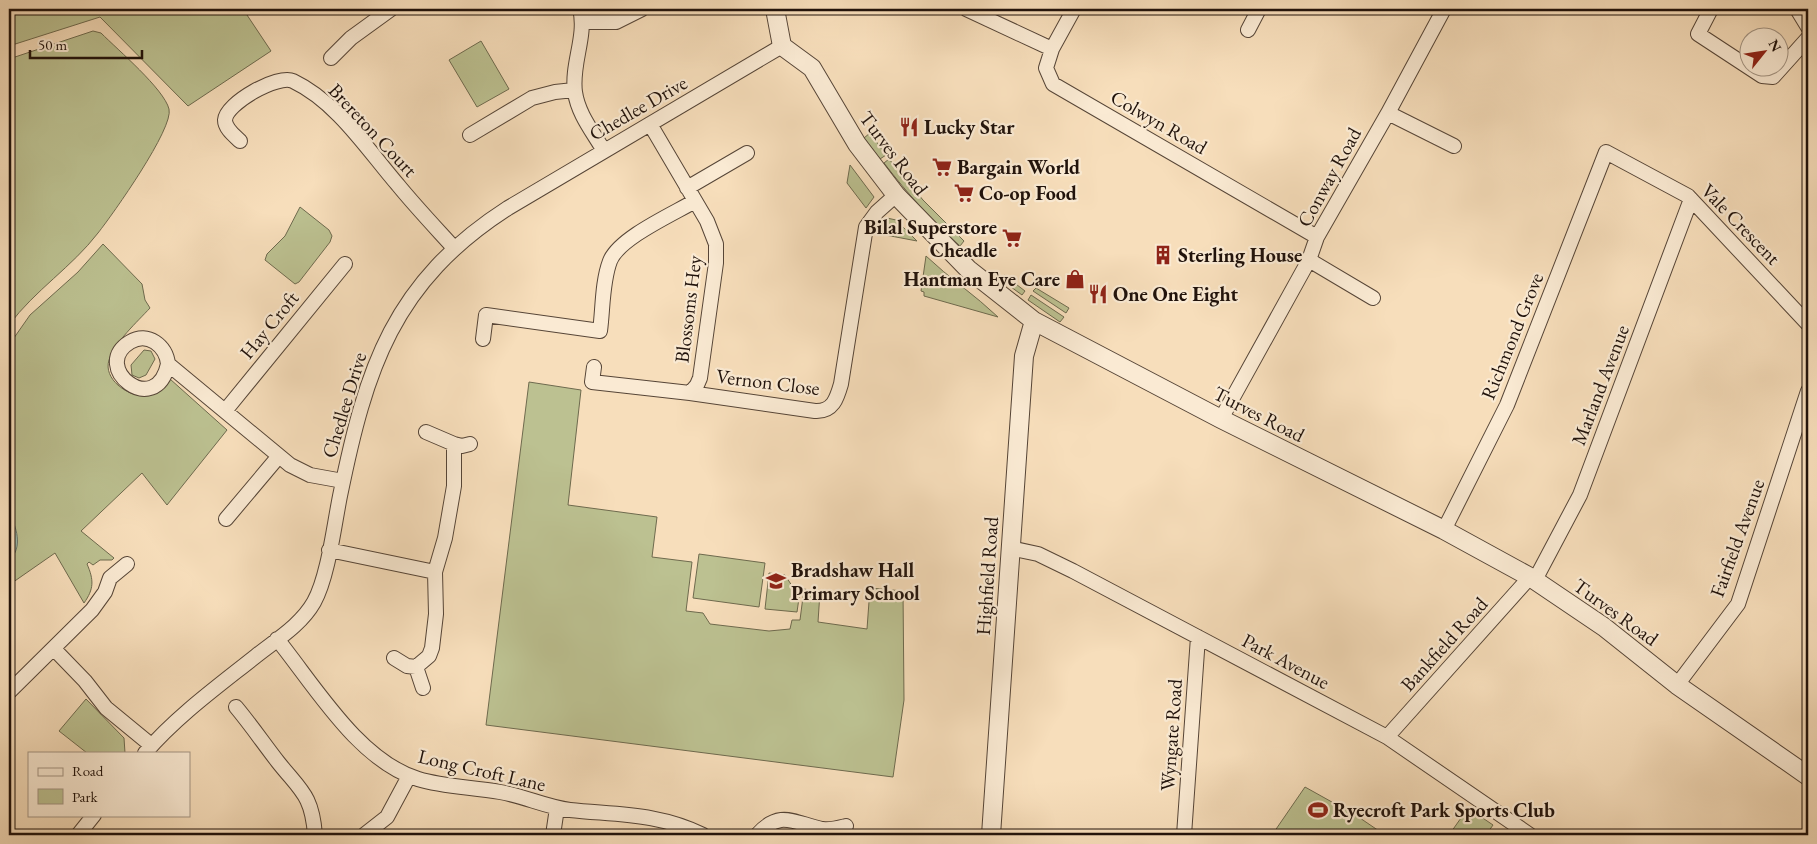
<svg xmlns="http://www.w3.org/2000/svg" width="1817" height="844" viewBox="0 0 1817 844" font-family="'EB Garamond',serif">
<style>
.green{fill:#bcc191;stroke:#6e6a4e}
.water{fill:#9dbcad;stroke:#6b786c}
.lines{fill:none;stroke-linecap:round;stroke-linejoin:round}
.minor-casing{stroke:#564537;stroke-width:16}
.tertiary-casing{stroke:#564537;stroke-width:20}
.minor{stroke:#faead3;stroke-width:14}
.tertiary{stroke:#faead3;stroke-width:18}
.labels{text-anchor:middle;stroke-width:4.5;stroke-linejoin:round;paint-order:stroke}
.street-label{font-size:20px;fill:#20120b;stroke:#faead3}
.poi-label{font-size:20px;font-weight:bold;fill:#20120b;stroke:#faead3;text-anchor:start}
</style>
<rect width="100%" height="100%" fill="#f7debb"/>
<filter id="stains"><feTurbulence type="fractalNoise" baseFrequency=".004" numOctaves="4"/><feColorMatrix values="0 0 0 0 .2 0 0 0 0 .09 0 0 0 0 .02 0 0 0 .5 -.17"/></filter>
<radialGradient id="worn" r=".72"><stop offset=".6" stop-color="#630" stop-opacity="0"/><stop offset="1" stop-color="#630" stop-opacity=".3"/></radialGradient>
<path class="green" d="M9,9h234l28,42 -83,55 -88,-89 -91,29z
M93,31l8,2c17,17 63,56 68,76 5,19 -56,105 -71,124 -26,34 -63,57 -89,92v-266z
M481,41l28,48 -32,18 -28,-47z
M870,133l16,22 -6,4 -16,-21z
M889,159l34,41 41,41 -4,5c-28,-25 -53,-53 -76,-83z
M850,165l24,32 -8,11 -19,-25z
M300,207l29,23 3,6 -2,6 -31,40 -4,2 -30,-24 2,-6 18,-18z
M887,218l9,2 21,21 -42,-8 2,-6z
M103,244l39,40 3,16 5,8c-12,13 -36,35 -41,52 -6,19 18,36 36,36 11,0 18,-9 25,-17l57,51 -60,75 -25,-32 -61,58 33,27 -2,2h-12l-7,5 -4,-3 -2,2c7,16 7,25 -3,39l-29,-50 -46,32v-240l21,-30 48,-43z
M926,256c23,22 49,39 72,61l-74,-21v-4l-3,-1z
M1004,275l21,16 -3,4 -22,-16z
M1036,288l33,20 -3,5 -33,-22z
M1031,295l33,22 -4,5 -32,-22z
M144,350l7,1 4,8 -9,16 -7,3 -7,-3 -1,-10z
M529,382l52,8 -13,115 89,12 -5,40 40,5 -6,49 17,2 7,11 59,7 21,-2 2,-9h8l4,-31 16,3 -2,30 49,7 3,-41 33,3 1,109 -11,77 -407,-52z
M699,554l66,9 -6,44 -66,-9z
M769,573l16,2 9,14 6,2 -3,21 -32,-3z
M86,699l38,39 1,15h-38l-28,-22z
M1305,787l52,29 28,19h-113z
M1468,808l25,17 -7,10h-37z"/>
<path class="water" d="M9,511c7,17 15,35 0,50z"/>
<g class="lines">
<defs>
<path id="minor" d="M580,9c7,27 -9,55 -5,83 3,22 18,40 29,59
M966,9l86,40
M1074,9l-22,40 -6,19 7,16 264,153
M1711,9l-13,25 64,42 11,1 35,-39
M1797,9l11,18
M583,22h33l26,-13
M1248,30l11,-21
M331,58l20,-20 40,-29
M1388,113l66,33
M650,124l57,97 9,23v19l-16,115 -3,7 -7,8
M470,135l62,-37 23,-6 19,-2
M240,141c-5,-5 -15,-12 -15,-21 1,-17 53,-46 68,-39 44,21 74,68 105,104 18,22 37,42 56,63
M687,188l60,-35
M1309,260l64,38
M483,339l3,-24 114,16c3,-22 2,-49 10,-70 9,-23 63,-47 85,-60
M168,364c-12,56 -79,3 -38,-22 18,-11 36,4 38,22l122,101 20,10 33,6
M594,367l-2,15 98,11 125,18c18,1 22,-13 26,-27l25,-157 11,-15 19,-17
M225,411l120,-147
M1221,419l88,-159 8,-23 71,-124 56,-104
M454,444l8,2 8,-2
M226,519l53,-63
M1444,530l63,-125 99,-253 82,44 120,128
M1010,548l28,6 35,17 314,166 143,98
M329,550l106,22
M1535,580l45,-85 111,-296
M277,639c38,47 81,121 141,140 26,8 55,8 82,13 24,4 46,15 70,18 47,5 89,3 133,25
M55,650l30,31 21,27 45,37
M394,658l13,8 9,1 13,-11 3,-8 4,-34 -1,-42 10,-34 9,-52v-42l-28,-12
M416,667l7,21
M1677,685l61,-81 70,-213
M9,692l83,-82 13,-18 5,-14 17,-14
M236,707c15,18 28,37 42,55 23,29 34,33 37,73
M1387,737l143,-160
M145,753c32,-37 72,-66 111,-97 20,-16 45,-31 58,-54 14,-25 20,-76 26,-106 26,-128 53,-214 168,-288l274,-162
M78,835l16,-20
M364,835l23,-18 22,-41
M553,835l4,-27
M757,835c23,-26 37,-12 65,-6 9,1 16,-1 24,-3
M1184,835l14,-198"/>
<path id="tertiary" d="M775,9l7,37 30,22 45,76 39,51 72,74 66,52 187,98 223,111 86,47 74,50 73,58 131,91
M991,835l33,-479 10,-35"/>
</defs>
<use href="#minor" class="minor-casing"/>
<use href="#tertiary" class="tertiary-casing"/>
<use href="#minor" class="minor"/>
<use href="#tertiary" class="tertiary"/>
</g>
<defs>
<symbol id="restaurant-bare" viewBox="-9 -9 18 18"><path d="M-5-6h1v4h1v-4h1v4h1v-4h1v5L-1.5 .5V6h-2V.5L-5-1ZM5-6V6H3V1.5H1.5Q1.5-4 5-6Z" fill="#8f2418" stroke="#faead3" stroke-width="2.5" paint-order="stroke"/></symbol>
<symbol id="supermarket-bare" viewBox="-9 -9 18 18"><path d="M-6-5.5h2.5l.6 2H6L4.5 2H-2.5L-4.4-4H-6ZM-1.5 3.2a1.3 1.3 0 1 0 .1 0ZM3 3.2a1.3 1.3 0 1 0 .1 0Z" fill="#8f2418" stroke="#faead3" stroke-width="2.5" paint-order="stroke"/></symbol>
<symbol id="building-bare" viewBox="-9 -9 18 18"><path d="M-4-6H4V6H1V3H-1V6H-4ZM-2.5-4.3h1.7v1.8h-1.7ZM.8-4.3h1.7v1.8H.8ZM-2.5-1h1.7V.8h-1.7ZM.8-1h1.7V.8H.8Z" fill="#8f2418" stroke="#faead3" stroke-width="2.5" paint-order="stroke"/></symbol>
<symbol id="shop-bare" viewBox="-9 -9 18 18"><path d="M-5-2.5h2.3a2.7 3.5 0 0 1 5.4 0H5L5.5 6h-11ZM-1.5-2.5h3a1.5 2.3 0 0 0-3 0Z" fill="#8f2418" stroke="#faead3" stroke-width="2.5" paint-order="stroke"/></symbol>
<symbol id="school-bare" viewBox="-9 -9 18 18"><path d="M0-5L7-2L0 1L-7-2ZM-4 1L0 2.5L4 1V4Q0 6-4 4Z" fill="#8f2418" stroke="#faead3" stroke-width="2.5" paint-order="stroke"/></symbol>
<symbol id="stadium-bare" viewBox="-9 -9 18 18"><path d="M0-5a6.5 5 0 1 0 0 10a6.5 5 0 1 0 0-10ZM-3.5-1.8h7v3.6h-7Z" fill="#8f2418" stroke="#faead3" stroke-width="2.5" paint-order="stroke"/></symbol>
</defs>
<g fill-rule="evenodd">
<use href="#restaurant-bare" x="895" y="113" width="28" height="28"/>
<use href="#supermarket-bare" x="928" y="153" width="28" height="28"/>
<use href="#supermarket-bare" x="950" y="179" width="28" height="28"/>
<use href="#supermarket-bare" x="998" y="224" width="28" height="28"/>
<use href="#building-bare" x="1149" y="241" width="28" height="28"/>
<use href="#shop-bare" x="1061" y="265" width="28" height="28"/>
<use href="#restaurant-bare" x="1084" y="280" width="28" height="28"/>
<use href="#school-bare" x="762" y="567" width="28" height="28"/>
<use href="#stadium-bare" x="1304" y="796" width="28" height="28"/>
</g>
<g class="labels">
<g class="street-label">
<text transform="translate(638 108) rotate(-30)" y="7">Chedlee Drive</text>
<text transform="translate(1159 122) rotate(30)" y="7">Colwyn Road</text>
<text transform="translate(373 130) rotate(47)" y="7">Brereton Court</text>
<text transform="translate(894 153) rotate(53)" y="7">Turves Road</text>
<text transform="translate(1329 177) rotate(-61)" y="7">Conway Road</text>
<text transform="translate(1741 224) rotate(46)" y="7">Vale Crescent</text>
<text transform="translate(688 309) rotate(-83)" y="7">Blossoms Hey</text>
<text transform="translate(269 325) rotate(-51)" y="7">Hay Croft</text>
<text transform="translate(1512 336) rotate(-68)" y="7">Richmond Grove</text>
<text transform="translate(768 382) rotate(7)" y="7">Vernon Close</text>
<text transform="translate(1600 385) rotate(-69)" y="7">Marland Avenue</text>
<text transform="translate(344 405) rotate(-73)" y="7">Chedlee Drive</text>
<text transform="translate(1259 414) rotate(27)" y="7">Turves Road</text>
<text transform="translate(1737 538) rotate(-70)" y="7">Fairfield Avenue</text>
<text transform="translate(987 576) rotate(-86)" y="7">Highfield Road</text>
<text transform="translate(1616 612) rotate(36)" y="7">Turves Road</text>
<text transform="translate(1444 644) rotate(-48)" y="7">Bankfield Road</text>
<text transform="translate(1286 661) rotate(28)" y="7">Park Avenue</text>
<text transform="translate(1171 735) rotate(-86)" y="7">Wyngate Road</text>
<text transform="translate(482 770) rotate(13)" y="7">Long Croft Lane</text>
</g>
<g class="poi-label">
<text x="924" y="134">Lucky Star</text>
<text x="957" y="174">Bargain World</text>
<text x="979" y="200">Co-op Food</text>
<text x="997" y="234" text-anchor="end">Bilal Superstore<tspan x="997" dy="23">Cheadle</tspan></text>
<text x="1178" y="262">Sterling House</text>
<text x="1060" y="286" text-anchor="end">Hantman Eye Care</text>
<text x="1113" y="301">One One Eight</text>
<text x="791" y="577">Bradshaw Hall<tspan x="791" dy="23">Primary School</tspan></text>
<text x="1333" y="817">Ryecroft Park Sports Club</text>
</g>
</g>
<rect width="1817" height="844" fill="none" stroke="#f7debb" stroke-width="30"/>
<rect x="10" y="10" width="1797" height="824" fill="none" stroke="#20120b" stroke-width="2.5"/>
<rect x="15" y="15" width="1787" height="814" fill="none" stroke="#20120b"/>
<rect x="28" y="752" width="162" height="65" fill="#faead3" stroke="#a39483"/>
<rect x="38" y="768" width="25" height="8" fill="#faead3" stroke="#a39483"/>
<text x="72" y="776" font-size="15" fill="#20120b">Road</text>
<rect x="38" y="789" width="25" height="15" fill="#bcc191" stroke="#a39483"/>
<text x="72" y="802" font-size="15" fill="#20120b">Park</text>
<g transform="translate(1764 52) rotate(60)"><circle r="24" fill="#faead3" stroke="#a39483"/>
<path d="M0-4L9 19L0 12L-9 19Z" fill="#8f2418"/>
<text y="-8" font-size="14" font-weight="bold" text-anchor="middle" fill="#20120b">N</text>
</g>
<path d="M30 50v8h112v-8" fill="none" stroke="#20120b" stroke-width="2.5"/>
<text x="38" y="50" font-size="15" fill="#20120b" stroke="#faead3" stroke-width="4" paint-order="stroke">50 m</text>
<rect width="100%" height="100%" filter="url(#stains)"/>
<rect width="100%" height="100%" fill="url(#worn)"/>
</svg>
